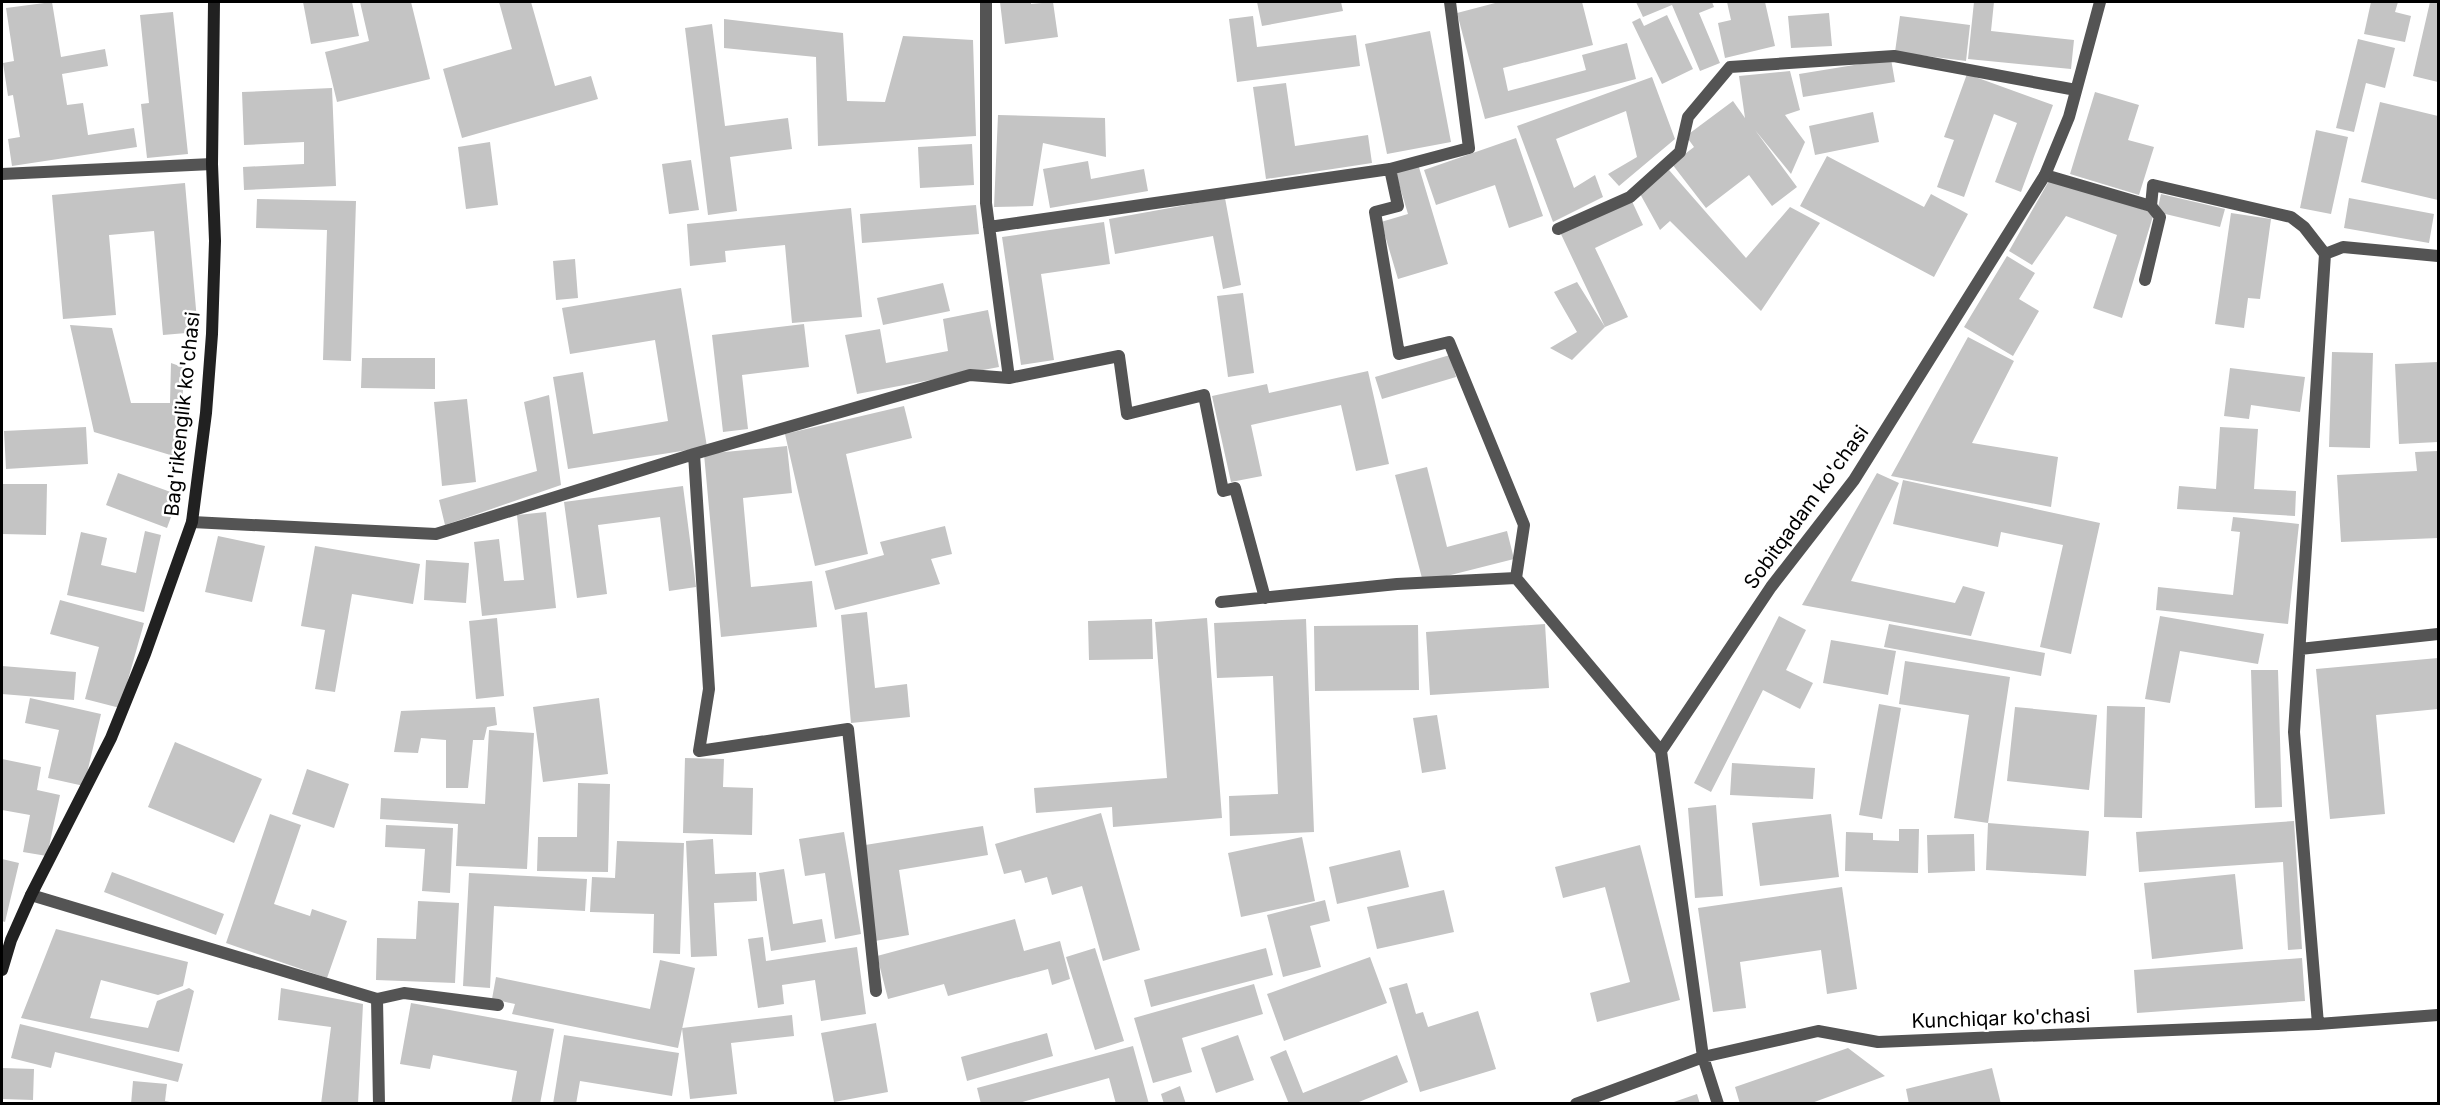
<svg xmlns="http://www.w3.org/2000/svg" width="2440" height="1105" viewBox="0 0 2440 1105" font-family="Inter,sans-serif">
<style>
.building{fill:#c4c4c4}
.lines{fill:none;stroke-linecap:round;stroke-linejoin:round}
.lane{stroke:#545454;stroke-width:12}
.street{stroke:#545454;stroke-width:12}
.secondary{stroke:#212121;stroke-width:12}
.labels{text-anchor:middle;stroke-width:5;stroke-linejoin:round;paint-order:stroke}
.street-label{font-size:20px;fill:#000;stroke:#fff}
</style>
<rect width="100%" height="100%" fill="#fff"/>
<path class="building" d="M52,2l9,55 44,-8 3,17 -46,8 5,31 16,-2 5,32 46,-7 3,19 -125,19 -4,-27 12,-2 -7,-42 -5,1 -5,-33 11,-2 -8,-53z
M303,2h49l7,34 -48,8z
M360,2h51l19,77 -93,23 -12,-50 44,-11z
M499,2h32l24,84 36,-10 7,23 -136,39 -19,-69 69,-20z
M1000,2h31v2l22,-2 5,35 -53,7z
M1257,2h84l2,9 -81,15z
M1499,2h83l11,43 -90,23 5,23 78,-21 -4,-15 45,-12 9,36 -151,40 -28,-106z
M1636,2h76l2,5 -15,6 21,50 -20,8 -28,-66 -29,12z
M1727,2h29v1l9,-1 10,44 -50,12 -7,-35 13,-3z
M1974,2h20l-3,29 83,9 -3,29 -103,-10z
M2371,2h27l-3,10 16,4 -6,26 -41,-8z
M2430,2h8v80l-25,-6z
M173,12l15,142 -41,4 -6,-54 8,-1 -9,-88z
M1829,13l3,33 -41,2 -3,-32z
M1667,15l26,54 -31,15 -30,-62 8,-4 4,8z
M1253,16l4,31 99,-12 4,31 -123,16 -8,-63z
M1900,16l70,9 -4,36 -71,-9z
M724,19l119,14 4,68 38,1 18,-66 70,4 3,96 -158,10 -2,-89 -92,-9z
M712,24l13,102 63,-8 4,31 -62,8 7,54 -29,4 -23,-187z
M1430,31l21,111 -64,12 -22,-110z
M2358,39l37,9 -10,40 -19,-5 -12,49 -18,-4z
M1891,59l4,23 -92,15 -4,-23z
M1790,71l10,39 -15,5 20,27 -14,32 -36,-44 42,57 -25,19 -23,-31 -43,33 -34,-44 22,-17 -8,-11 47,-35 12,17 -6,-42z
M1967,74l86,31 -32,87 -26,-10 22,-59 -23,-9 -30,83 -27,-10 17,-47 -10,-3z
M1652,77l23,62 -56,47 -11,-12 29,-17 -11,-46 -70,28 18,49 21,-13 8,22 -50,25 -36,-96z
M1286,83l9,63 73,-11 4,28 -106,16 -13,-92z
M332,88l4,98 -92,4 -1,-23 61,-3v-22l-60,3 -2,-53z
M2095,92l44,13 -11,35 26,7 -15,48 -69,-21z
M2380,102l58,14v84l-77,-18z
M1873,112l6,30 -64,13 -6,-29z
M998,115l107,3 1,39 -63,-14 -10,63 -39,1z
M2316,130l32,7 -17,77 -31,-6z
M1516,138l27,78 -34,12 -14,-43 -59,20 -12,-35z
M490,142l8,63 -32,4 -8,-62z
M972,144l2,41 -54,3 -2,-41z
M1827,156l97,51 7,-13 37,20 -34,63 -134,-71z
M691,160l8,50 -30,4 -7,-50z
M1088,161l3,18 53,-10 4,22 -98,17 -7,-39z
M1418,164l30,100 -50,15 -17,-57 27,-8 -13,-43z
M1669,170l77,88 44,-51 30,16 -59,88 -91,-90 -10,9 -21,-38z
M2050,179l104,34 -32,105 -29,-10 24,-73 -51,-19 -34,49 -23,-14z
M185,183l13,149 -35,3 -9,-104 -45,4 7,80 -53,4 -11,-124z
M2161,194l64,15 -5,18 -63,-15z
M1630,197l13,28 -48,23 33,69 -23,10 -46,-97z
M1225,198l16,87 -18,4 -10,-53 -98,18 -6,-35z
M2349,198l85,16 -5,29 -85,-15z
M257,199l99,2 -5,160 -28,-1 4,-130 -71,-2z
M976,205l3,29 -117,9 -2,-29z
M851,208l11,109 -70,6 -7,-78 -60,6 1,11 -36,4 -3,-42z
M2231,213l40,6 -11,80 -12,-1 -4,30 -29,-4z
M1104,222l6,42 -69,10 13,86 -33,5 -19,-128z
M2007,256l28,17 -16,26 20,12 -26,45 -49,-29z
M575,259l3,39 -22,2 -3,-39z
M1577,282l28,45 -33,33 -22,-12 27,-16 -23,-40z
M943,283l7,28 -67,14 -6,-27z
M681,288l26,159 -139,22 -15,-92 30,-5 10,62 75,-13 -13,-81 -85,14 -8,-46z
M1243,293l11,80 -26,4 -11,-81z
M988,310l11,57 -142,27 -12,-59 35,-6 6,34 62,-12 -5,-32z
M804,324l5,43 -67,8 6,54 -25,3 -11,-97z
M70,325l42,3 19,75h39l1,-40 14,5 -8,89 -83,-25z
M1968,337l46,24 -42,82 86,14 -7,50 -160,-31z
M2332,352l41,1 -3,95 -41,-1z
M1450,355l6,22 -74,22 -7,-22z
M362,358h73v31l-74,-1z
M2438,362v80l-39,2 -4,-80z
M2230,368l75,9 -5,35 -49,-7 -2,14 -25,-3z
M1368,371l21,93 -33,7 -15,-66 -90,20 11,51 -31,6 -19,-86 55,-12 2,9z
M549,395l12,90 -116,40 -6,-25 98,-29 -13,-69z
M467,399l9,83 -34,4 -8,-84z
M904,406l8,32 -66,16 22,100 -53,12 -30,-132z
M86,427l2,37 -82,5 -2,-38z
M2220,427l38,2 -4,60 42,2 -1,25 -118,-7 2,-23 37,3z
M787,446l5,47 -49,5 8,89 61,-6 5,46 -96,10 -17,-183z
M2438,451v87l-97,4 -4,-67 80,-4 -2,-19z
M1427,467l20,80 60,-16 7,28 -91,23 -28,-107z
M118,473l61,22 -12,33 -61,-23z
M1877,473l22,10 -48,98 104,22 8,-17 22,6 -14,44 -169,-31z
M1903,480l197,43 -29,131 -31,-7 23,-102 -62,-13 -3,15 -105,-23z
M2,484h45l-1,51 -44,-1z
M683,486l13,101 -27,4 -9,-74 -62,8 9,69 -30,4 -13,-96z
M546,512l10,96 -74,8 -8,-74 25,-3 5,42 20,-1 -7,-65z
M2233,517l66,7 -11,100 -132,-14 2,-23 75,8 7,-63 -9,-1z
M945,526l7,28 -21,5 9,25 -105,26 -10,-39 59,-16 -4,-13z
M145,531l16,4 -17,77 -77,-17 14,-63 26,6 -6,27 35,8z
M218,536l47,10 -13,56 -47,-10z
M315,546l105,18 -7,40 -61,-10 -17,98 -20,-3 10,-59 -24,-4z
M426,560l43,3 -3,40 -42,-3z
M60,600l84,23 -24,85 -35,-9 14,-52 -49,-13z
M867,612l8,76 32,-4 3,33 -59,6 -10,-108z
M1779,616l27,14 -20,40 27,13 -13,26 -37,-19 -52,102 -17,-9z
M2160,616l104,18 -6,30 -78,-13 -10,52 -25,-4z
M497,618l7,78 -28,3 -7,-78z
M1207,618l15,200 -109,9 -1,-20 -76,6 -2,-25 133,-10 -12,-156z
M1152,619l1,40 -64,1 -1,-39z
M1306,619l8,213 -84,4 -1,-40 49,-2 -5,-118 -56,2 -3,-55z
M1545,624l4,64 -119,7 -4,-63z
M1889,624l156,29 -4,23 -157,-29z
M1418,625l1,65 -104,1 -1,-65z
M1831,640l65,11 -8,44 -65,-12z
M2438,658v51l-62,6 9,99 -55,5 -14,-150z
M1905,661l105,16 -22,146 -34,-5 15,-103 -70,-11z
M2,666l74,6 -2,28 -72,-6z
M2251,670h27l4,137 -27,1z
M30,698l71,16 -17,72 -36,-8 11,-48 -34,-7z
M599,698l9,76 -65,8 -10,-75z
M1879,704l22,4 -19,111 -23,-4z
M2107,706l38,1 -3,111 -38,-1z
M495,707l2,18 -10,2 -3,13h-11l-5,48h-22v-48l-25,-2 -3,15 -24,-1 7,-41z
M2015,707l82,8 -8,75 -82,-9z
M1437,715l9,54 -24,4 -9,-55z
M489,730l45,3 -7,136 -71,-3 2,-42 -78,-5 1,-21 104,6z
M175,742l87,37 -28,64 -86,-36z
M685,758l39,1 -1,28 30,1 -1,47 -69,-2z
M2,759l39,8 -4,23 23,5 -13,61 -24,-4 7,-37 -28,-5z
M1732,763l83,5 -2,31 -83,-4z
M307,769l42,15 -15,44 -42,-14z
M578,783l32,1 -2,88 -71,-1 1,-34h39z
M1716,805l7,91 -28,2 -7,-90z
M1101,813l39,137 -37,11 -21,-75 -30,9 -5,-18 -22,6 -4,-13 -17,4 -9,-30z
M270,814l31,11 -27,79 36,12 2,-7 35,12 -20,57 -101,-35z
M1831,814l8,63 -79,9 -8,-63z
M2294,821l8,128 -14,1 -5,-88 -144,10 -3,-40z
M1988,823l101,8 -3,45 -100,-6z
M386,825l67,3 -3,65 -28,-2 3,-42 -40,-2z
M983,826l5,29 -89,15 10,65 -34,6 -16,-95z
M1899,829h20l-1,44 -73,-2 1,-39 27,1v7l26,1z
M844,832l17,102 -26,5 -10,-66 -20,3 -6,-37z
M1974,834l1,37 -47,2 -1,-38z
M1302,837l13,64 -74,16 -13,-64z
M713,839l2,35 41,-2 1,29 -43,2 3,53 -26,1 -5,-116z
M617,841l67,2 -4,111 -27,-1 1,-39 -64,-2 2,-35 23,1z
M1640,845l40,155 -83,22 -7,-29 40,-11 -25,-95 -42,11 -8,-31z
M1400,850l9,37 -72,17 -8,-37z
M2,859l17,4 -14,59 -3,-1z
M784,869l9,55 29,-5 4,23 -55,9 -12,-78z
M112,872l112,42 -8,21 -112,-43z
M469,873l118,6 -2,32 -91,-5 -4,82 -27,-2z
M2235,874l8,75 -91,10 -8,-76z
M1842,887l15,102 -30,5 -6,-44 -81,12 6,46 -33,4 -15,-104z
M1444,890l10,42 -77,17 -10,-42z
M1325,900l5,21 -20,5 11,41 -38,10 -16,-62z
M418,901l41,2 -4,80 -79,-3 1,-42 39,1z
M1015,919l9,32 36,-10 10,38 -18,6 -4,-16 -100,27 -4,-12 -56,15 -11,-43z
M56,929l132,33 -5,24 -25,9 -57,-15 -11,38 58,10 9,-27 32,-13 5,3 -15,61 -158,-34z
M763,937l3,24 91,-14 9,67 -45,7 -6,-41 -33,5 2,19 -26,4 -10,-69z
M1095,948l29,93 -29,9 -29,-93z
M1266,948l7,27 -122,32 -7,-27z
M1370,957l17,46 -103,38 -17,-47z
M2302,958l3,43 -168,12 -3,-43z
M660,960l35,8 -17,80 -166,-34 3,-10 -23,-5 4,-22 154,32z
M1407,983l9,31 7,-2 5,15 50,-16 18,58 -76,23 -31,-104z
M1254,984l9,30 -81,24 10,34 -39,11 -19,-65z
M281,988l82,16 -5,100h-37l10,-77 -53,-7z
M411,1003l143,26 -14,75h-29l6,-33 -84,-16 -3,14 -30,-5z
M792,1015l2,21 -63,7 6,51 -47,5 -8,-71z
M876,1023l12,69 -54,10 -13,-69z
M20,1024l163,40 -5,18 -123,-30 -4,16 -40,-10z
M1047,1033l6,23 -86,25 -6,-24z
M564,1035l115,18 -7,43 -92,-15 -4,23h-23z
M1238,1035l16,45 -38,13 -15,-45z
M1133,1046l16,58h-33l-7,-26 -94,26h-34l-4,-16z
M1848,1048l37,28 -76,28h-69l-5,-17z
M1286,1050l17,43 94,-38 11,27 -54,22h-65l-19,-47z
M2,1068l32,1 -1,31 -31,-1z
M1992,1068l9,36h-92l-3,-15z
M133,1081l34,3 -2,17 15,3h-49z
M1180,1086l6,18h-22l-3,-10z
M1697,1094l3,10h-29v-1z"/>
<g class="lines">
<path class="lane" d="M2045,175l106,31 9,11 -15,63"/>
<path class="street" d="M986,2v201l23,175
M1390,169l8,37 -23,6 24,142 50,-12 75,183 -8,53
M2,174l210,-10
M2151,206l2,-21 138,32 13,10 21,27
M989,227l401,-58 79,-21 -19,-146
M1558,229l72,-32 50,-45 8,-35 42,-50 164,-11 182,34
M694,454l276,-79 39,3 110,-22 8,58 77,-19 19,96 12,-3 30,110
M192,522l244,12 258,-80 15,235 -10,62 149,-22 28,262
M1221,602l176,-18 119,-6 145,173
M2300,649l138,-15
M31,895l346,104 2,105
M377,999l27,-6 94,12
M2318,1024l-24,-292 31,-478 18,-7 95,9
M1576,1104l127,-47 115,-26 60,11 440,-18 120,-9
M1718,1104l-15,-47 -42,-306 110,-164 83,-107 191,-305 24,-58 31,-115"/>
<path class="secondary" d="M2,970l9,-30 20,-45 80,-157 34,-84 47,-132 14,-109 6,-79 3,-93 -3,-77 2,-162"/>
</g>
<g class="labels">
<g class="street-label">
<text transform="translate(182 414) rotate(-84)" y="7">Bag'rikenglik ko'chasi</text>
<text transform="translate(1806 507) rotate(-54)" y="7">Sobitqadam ko'chasi</text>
<text transform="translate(2001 1018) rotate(-2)" y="7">Kunchiqar ko'chasi</text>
</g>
</g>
<rect width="2440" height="1105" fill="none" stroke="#000000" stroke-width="6"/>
</svg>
